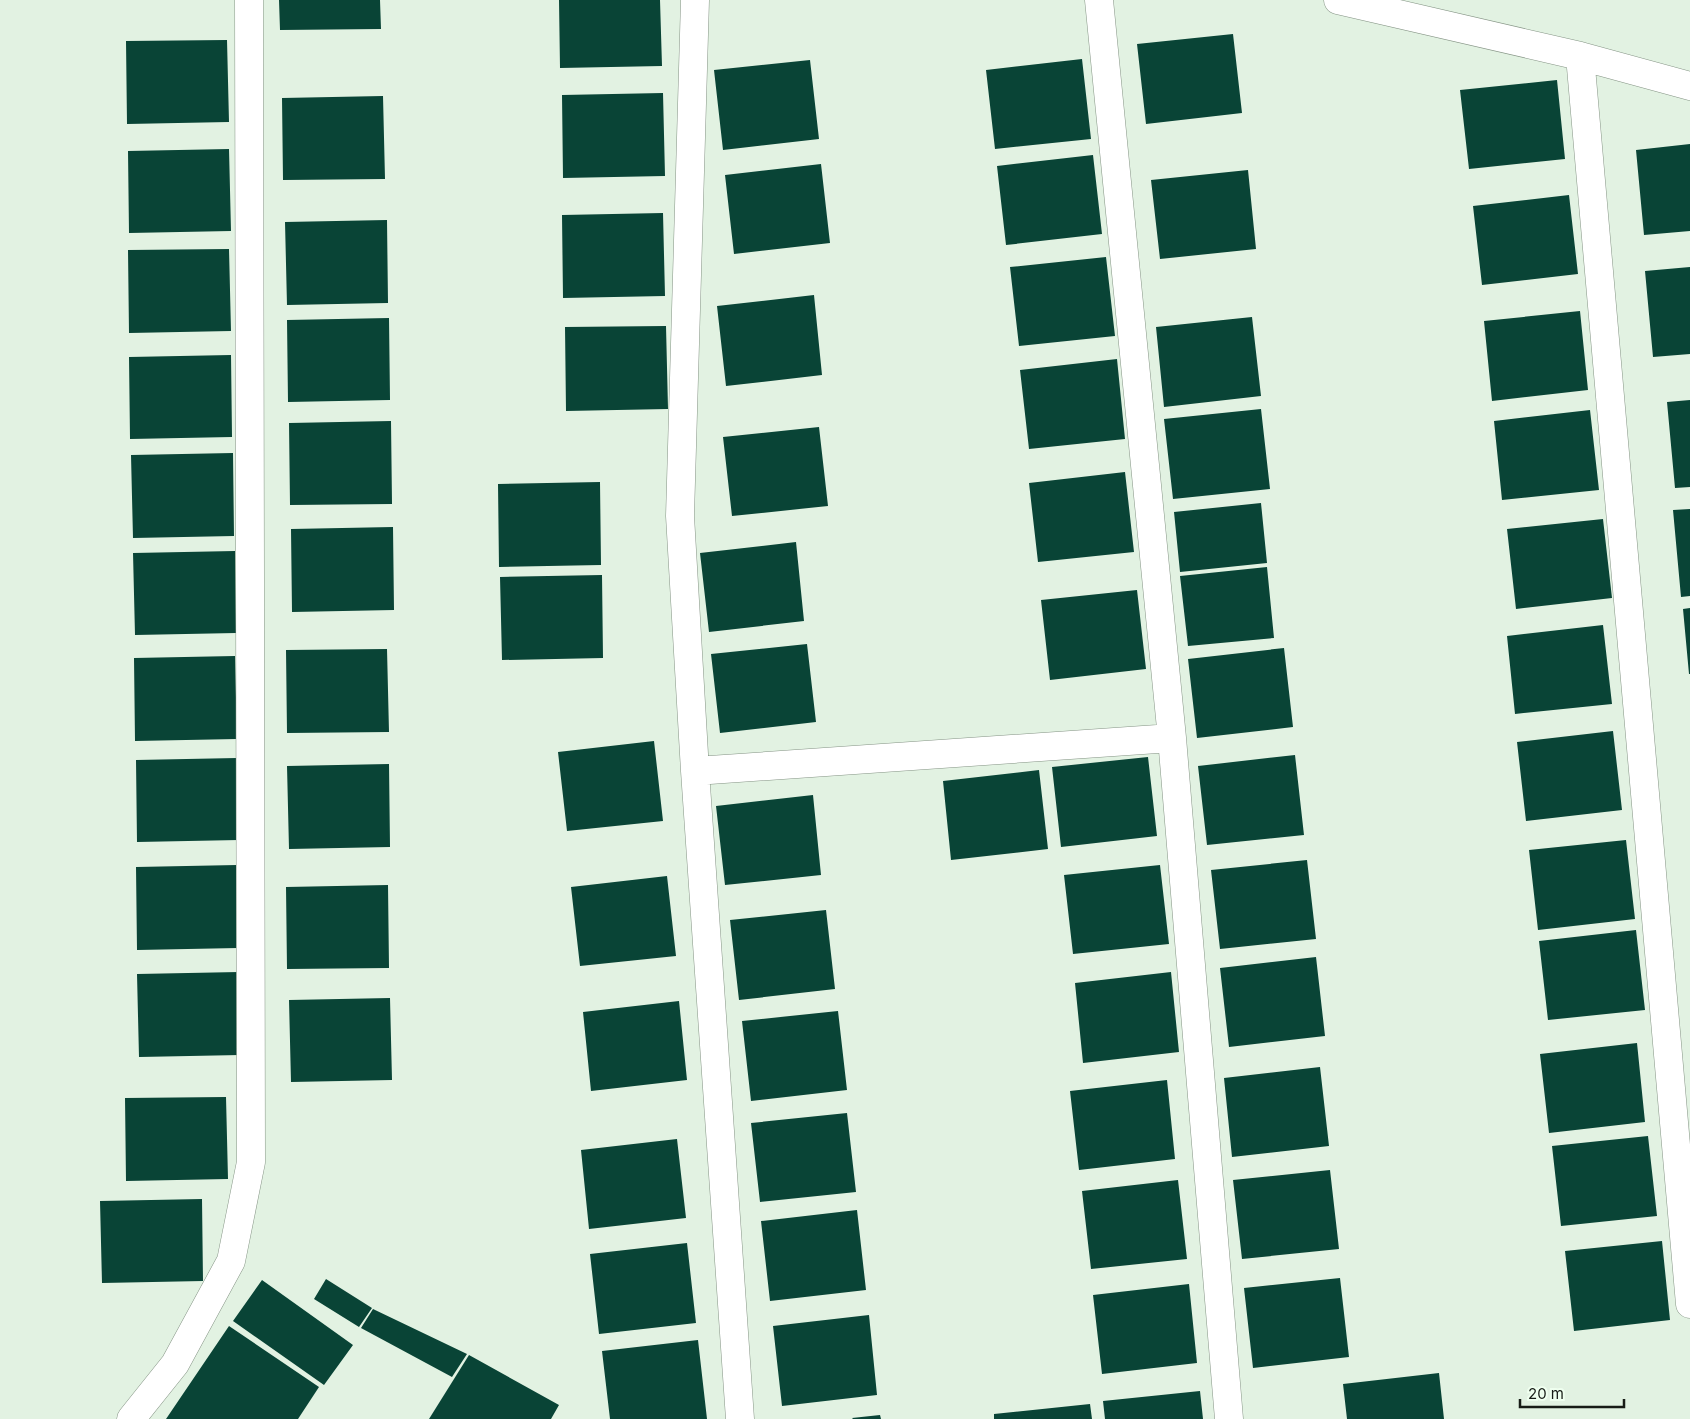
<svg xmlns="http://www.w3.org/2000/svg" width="1690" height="1419" viewBox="0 0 1690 1419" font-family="Inter,sans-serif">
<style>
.building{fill:#094436}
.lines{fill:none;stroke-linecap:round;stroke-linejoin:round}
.minor-casing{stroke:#859485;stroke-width:29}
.minor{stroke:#fff;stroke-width:28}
</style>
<rect width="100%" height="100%" fill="#e2f2e2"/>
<path class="building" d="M279,0h101l1,29 -101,1z
M559,0h101l2,66 -102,2z
M1233,34l9,79 -96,11 -9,-80z
M227,40l2,82 -102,2 -1,-83z
M1082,59l9,80 -96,10 -9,-79z
M810,60l9,79 -96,11 -9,-80z
M1557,80l8,79 -96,10 -9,-79z
M663,93l2,83 -102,2 -1,-83z
M383,96l2,83 -102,1 -1,-82z
M1690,144v87l-46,4 -8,-85z
M229,149l2,82 -102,2 -1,-82z
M1093,155l9,79 -96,11 -9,-79z
M821,164l9,79 -96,11 -9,-79z
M1248,170l8,79 -96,10 -9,-79z
M1569,195l9,79 -96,11 -9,-79z
M663,213l2,83 -102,2 -1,-83z
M387,220l1,83 -101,2 -2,-83z
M229,249l2,82 -102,2 -1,-83z
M1106,257l9,79 -96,10 -9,-79z
M1690,267v87l-37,3 -8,-86z
M814,295l8,80 -96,11 -9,-80z
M1580,311l8,79 -96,11 -8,-80z
M1252,317l9,79 -97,11 -8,-80z
M389,318l1,82 -102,2 -1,-82z
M666,326l2,83 -102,2 -1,-84z
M231,355l1,82 -102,2 -1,-82z
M1117,359l8,80 -96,10 -9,-79z
M1690,400v87l-15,1 -8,-86z
M1261,409l9,80 -97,10 -9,-80z
M1590,410l9,80 -97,10 -8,-79z
M391,421l1,83 -102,1 -1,-82z
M819,427l9,79 -96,10 -9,-79z
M233,453l1,83 -101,2 -2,-83z
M1125,472l9,80 -96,10 -9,-79z
M600,482l1,83 -102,2 -1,-83z
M1261,503l6,60 -87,9 -6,-60z
M1690,509v87l-9,1 -8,-87z
M1603,519l9,79 -96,11 -9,-80z
M393,527l1,83 -102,2 -1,-83z
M796,542l8,79 -95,11 -9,-79z
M235,551l1,82 -101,2 -2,-82z
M1267,567l7,71 -86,8 -8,-70z
M602,575l1,83 -101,2 -2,-83z
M1137,590l9,79 -96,11 -9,-80z
M1690,608v66h-1l-6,-65z
M1603,625l9,79 -97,10 -8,-78z
M807,644l9,78 -96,11 -9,-79z
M1284,648l9,79 -96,11 -9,-79z
M387,649l2,83 -102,1 -1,-83z
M235,656l2,83 -102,2 -1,-83z
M1613,731l9,79 -96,11 -9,-79z
M654,741l9,80 -96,10 -9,-79z
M1295,755l9,80 -97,10 -9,-79z
M1148,757l9,79 -96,11 -9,-80z
M237,758l2,82 -102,2 -1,-82z
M389,764l1,83 -101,2 -2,-83z
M1039,770l9,79 -97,11 -8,-79z
M813,795l8,80 -96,10 -9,-79z
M1626,840l9,79 -97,11 -9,-80z
M1307,860l9,79 -96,10 -9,-79z
M237,865l1,83 -101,2 -1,-83z
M1160,865l9,79 -96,10 -9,-79z
M667,876l9,80 -96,10 -9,-79z
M388,885l1,83 -102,1 -1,-82z
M826,910l9,79 -96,11 -9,-80z
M1636,930l9,80 -97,10 -9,-79z
M1316,957l9,79 -96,11 -9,-79z
M239,972l1,83 -101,2 -2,-83z
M1171,972l8,80 -96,11 -8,-80z
M390,998l2,82 -101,2 -2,-82z
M679,1001l8,79 -96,11 -8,-79z
M838,1011l9,79 -96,11 -9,-80z
M1637,1043l8,79 -96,11 -9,-79z
M1320,1067l9,79 -97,11 -8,-79z
M1167,1080l8,79 -96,11 -9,-79z
M226,1097l2,82 -102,2 -1,-83z
M847,1113l9,79 -96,10 -9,-79z
M1648,1136l9,80 -96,10 -9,-80z
M677,1139l9,79 -97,11 -8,-79z
M1330,1170l9,79 -97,10 -9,-79z
M1178,1180l9,79 -96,10 -9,-78z
M202,1199l1,82 -101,2 -2,-82z
M857,1210l9,80 -96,11 -9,-80z
M1662,1241l8,79 -96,11 -9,-80z
M687,1243l9,80 -97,11 -9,-80z
M1340,1278l9,79 -96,11 -9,-80z
M326,1279l46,29 -13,19 -45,-28z
M262,1280l91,65 -29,40 -91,-64z
M1189,1284l8,79 -95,11 -9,-79z
M373,1309l94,45 -15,23 -91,-49z
M869,1315l8,80 -95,11 -9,-80z
M229,1326l90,61 -21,32h-132z
M698,1340l9,79h-97l-8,-68z
M469,1355l90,50 -8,14h-122z
M1439,1373l5,46h-97l-4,-35z
M1200,1391l3,28h-98l-2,-18z
M1090,1404l2,15h-98v-5z
M880,1415l1,4h-28l-1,-1z"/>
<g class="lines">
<defs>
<path id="minor" d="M695,0l-15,516 15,255 45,648
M1099,0l73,738 57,681
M1338,0l242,56 110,30
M1580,56l110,1248
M695,771l477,-33
M131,1419l44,-55 56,-103 20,-99 -2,-1162"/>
</defs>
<use href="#minor" class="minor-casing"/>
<use href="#minor" class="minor"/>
</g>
<path d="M1520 1399v8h104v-8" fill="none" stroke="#171c16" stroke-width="2.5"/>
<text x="1528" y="1399" font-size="15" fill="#171c16" stroke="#efffef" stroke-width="4" paint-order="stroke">20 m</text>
</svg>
